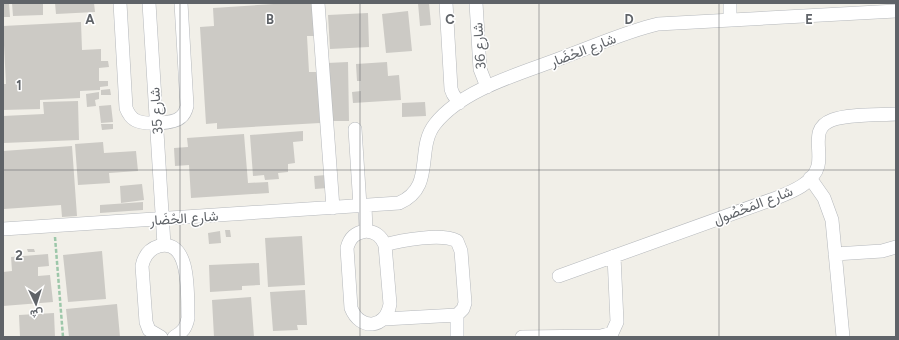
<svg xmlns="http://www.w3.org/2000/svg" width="899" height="340" viewBox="0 0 899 340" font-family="Figtree,Vazirmatn,sans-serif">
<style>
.building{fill:#cccac5}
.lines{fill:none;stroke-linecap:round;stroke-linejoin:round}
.minor-casing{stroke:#b5b8bc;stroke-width:14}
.path{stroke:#9cc7a9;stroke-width:2.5;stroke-dasharray:4 2;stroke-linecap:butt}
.minor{stroke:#fff;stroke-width:13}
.grid{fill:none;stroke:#5f6368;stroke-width:1;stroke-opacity:0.55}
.labels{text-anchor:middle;stroke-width:3;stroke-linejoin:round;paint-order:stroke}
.street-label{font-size:14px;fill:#5f6368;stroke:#fff}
.grid-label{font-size:13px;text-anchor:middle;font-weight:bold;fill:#5f6368;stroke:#fff;stroke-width:3;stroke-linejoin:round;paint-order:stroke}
</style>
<rect width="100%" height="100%" fill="#f1efe8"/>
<path class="building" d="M3,3h6l1,14h-7z
M12,3h31v12l-30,1z
M55,3h39l1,9 -39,2z
M289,3h27v33h-9l2,36h8l3,51 -103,6v-6l-11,1 -6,-97 14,-1 -1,-18z
M418,3h11l2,22 -11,1z
M408,11l4,40 -26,2 -4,-39z
M368,13l1,34 -39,2 -2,-34z
M81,22l1,28 19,-1v12h7l1,6 -10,1v13h9v5l-8,1v3l-20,1v7l-40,2v9l-37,1v-26h3l-3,-58z
M348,62l1,59h-21l-1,-58z
M387,62l1,14 11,-1 2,25 -48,3 -1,-11 9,-1v-10h-4l-1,-17z
M110,89l1,6h-10v-5z
M99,92v7l-4,1 1,6 -9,1 -1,-13z
M78,101l1,39 -76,3v-27l41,-2 -1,-12z
M425,102l1,14 -24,1v-14z
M111,105l2,17 -12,1 -2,-17z
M101,124h12v5l-11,1z
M303,131v10l-10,1 2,21 -7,1v8l-10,1 1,6 -14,1 -1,-5 -11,1 -3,-41z
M244,134l4,49 20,-1 1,11 -78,5 -2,-33 -14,1 -1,-18 14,-1 -1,-9z
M103,142l1,11 32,-2 2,20 -29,2 1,10 -32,2 -3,-41z
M72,146l5,70 -15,1 -1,-12 -57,4 -1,-58z
M326,175l1,13 -12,1 -1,-13z
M142,184l2,16 -23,3 -1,-17z
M143,202v8l-43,3v-8z
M225,230h5l1,7h-5z
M220,231l1,12 -12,1 -1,-11z
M302,236l3,49 -37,2 -3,-49z
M27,249h7l1,3h-7z
M102,251l4,48 -38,3 -5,-47z
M48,254l1,12 -11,1v9l12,-1 3,27 -50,4v-34l9,-1 -1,-14z
M259,263l1,22 -18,1v4l-32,2 -1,-27z
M305,290l2,35h-10l1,5 -25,1 -3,-39z
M251,297l3,40h-40l-2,-37z
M117,304l3,33h-51l-3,-28z
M54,313l1,24h-35l-1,-22z"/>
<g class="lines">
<defs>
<path id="minor" d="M120,3l6,105c2,5 4,9 9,12 9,5 39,4 46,-3 4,-3 5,-7 6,-11l-6,-103
M149,3l15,242
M318,3l15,205
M446,3l5,86 2,5 6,9
M476,3l4,66 7,18
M730,3v16
M355,129l5,77
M810,178l14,20 8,22 11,117
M365,206l1,25
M3,229l396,-26c37,-16 16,-54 36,-79 29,-37 92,-52 134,-69 30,-11 59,-24 89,-31l238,-13
M366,231c10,1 15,5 19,14l5,59c-4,25 -30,27 -39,4l-4,-60c3,-11 8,-15 19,-17z
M835,254l47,-3 14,-4
M559,276l217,-78c15,-6 37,-14 42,-32 4,-17 -8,-38 14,-46 15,-6 47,-5 64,-6
M457,315v22
M384,319l73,-4 6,-6 2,-6 -4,-52 -4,-10c-15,-8 -56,-1 -72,4
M161,337l-12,-7 -3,-8 -4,-56c2,-10 7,-17 17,-20 33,-8 28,52 29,72 -2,10 -5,14 -14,19
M522,337l79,-1 11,-3 5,-11 -3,-66"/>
</defs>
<use href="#minor" class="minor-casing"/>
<path class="path" d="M55,237l8,100"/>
<use href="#minor" class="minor"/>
</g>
<path class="grid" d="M180,3v334M360,3v334M539,3v334M719,3v334M3,170h893"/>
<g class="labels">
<g class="street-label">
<text transform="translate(479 46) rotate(-94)" y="5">شارع 36</text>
<text transform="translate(583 50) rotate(-21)" y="5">شارع الحْضَار</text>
<text transform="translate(156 111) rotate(-94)" y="5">شارع 35</text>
<text transform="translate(753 205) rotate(-21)" y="5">شارع المَحْصُول</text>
<text transform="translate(184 218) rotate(-4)" y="5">شارع الحْضَار</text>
</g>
</g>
<g class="grid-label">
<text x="90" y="24">A</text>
<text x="270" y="24">B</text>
<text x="450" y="24">C</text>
<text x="629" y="24">D</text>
<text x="809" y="24">E</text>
<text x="19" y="90">1</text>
<text x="19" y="260">2</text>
</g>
<rect width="899" height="340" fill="none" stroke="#5f6368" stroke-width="8"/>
<g transform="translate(36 304) rotate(176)" stroke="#ffffff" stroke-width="3" paint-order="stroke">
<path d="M0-3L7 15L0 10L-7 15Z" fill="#5f6368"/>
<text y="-6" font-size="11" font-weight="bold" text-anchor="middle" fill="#5f6368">ش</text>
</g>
</svg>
